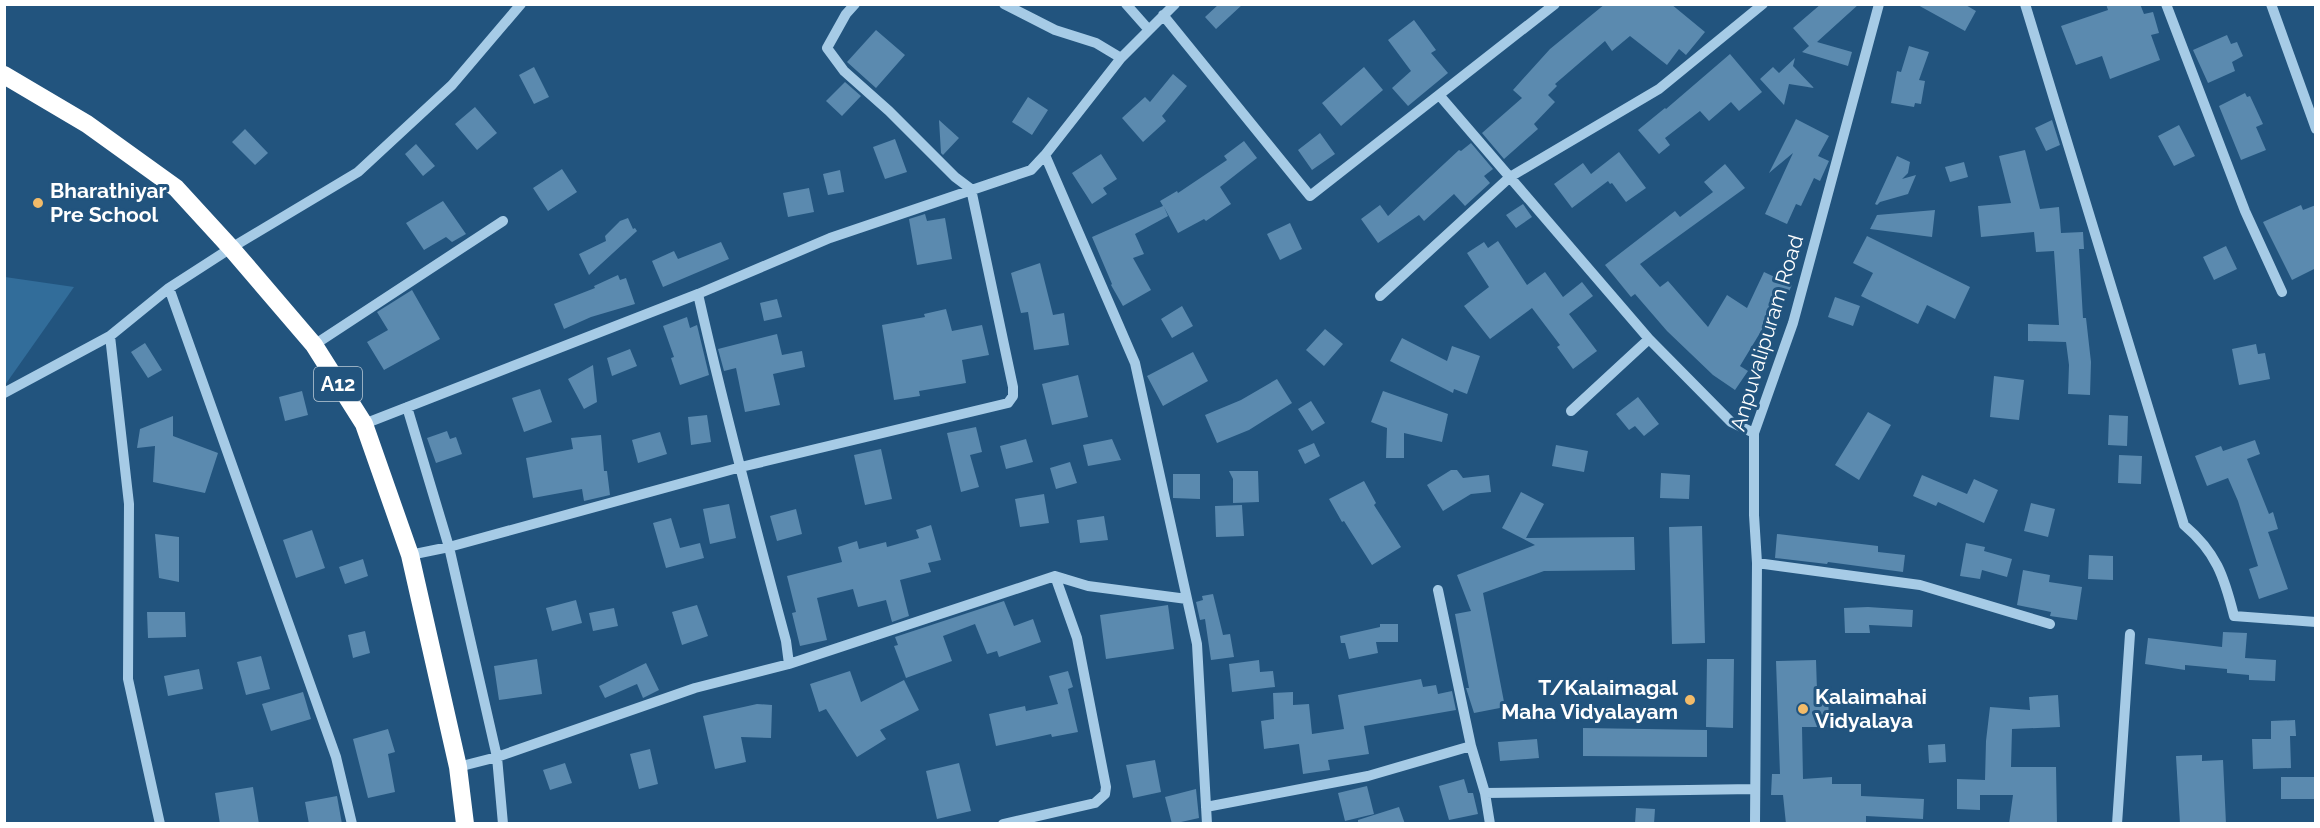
<svg xmlns="http://www.w3.org/2000/svg" width="2320" height="828" viewBox="0 0 2320 828" font-family="Raleway,sans-serif">
<style>
.green{fill:#326d9a}
.building{fill:#5b8aaf}
.lines{fill:none;stroke-linecap:round;stroke-linejoin:round}
.minor{stroke:#a6cbe6;stroke-width:10}
.highway{stroke:#fff;stroke-width:18}
.poi-dot{fill:#f2bb69;stroke:#22547e;stroke-width:2}
.labels{text-anchor:middle;stroke-width:6;stroke-linejoin:round;paint-order:stroke}
.shield{fill:#22547e;stroke:#bdccd8;stroke-width:1.5}
.shield-label{font-size:20px;font-weight:bold;fill:#fff}
.poi-label{font-size:21px;font-weight:bold;fill:#fff;stroke:#22547e;text-anchor:start}
.street-label{font-size:21px;fill:#fff;stroke:#22547e}
</style>
<rect width="100%" height="100%" fill="#22547e"/>
<path class="green" d="M5,277l69,10 -69,98 -1,-108z"/>
<path class="building" d="M1219,4h24l-27,25 -11,-12z
M1605,4h66l34,28 -19,23 -7,-6 -12,16 -37,-29 -18,15 -7,-10 -50,43 2,2 -9,9 7,7 -21,22 4,5 -34,30 -22,-26 40,-35 -9,-8 37,-41z
M1821,4h38l-42,38 35,10 -4,14 -46,-14 7,-6 -16,-18z
M1916,4h48l12,7 -11,20z
M2106,4h34l4,10 9,-2 6,21 -8,2 9,25 -50,19 -8,-23 -26,9 -15,-39 47,-16z
M1414,20l22,30 -5,3 17,20 -40,33 -16,-18 19,-17 -23,-31z
M876,30l29,25 -29,33 -29,-26z
M2227,35l4,9 6,-2 6,14 -11,6 3,9 -27,12 -15,-33z
M1909,46l20,6 -10,28 6,1 -4,23 -6,-1 -1,4 -23,-4 6,-32 4,1z
M1730,54l32,38 -23,19 -8,-9 -22,19 -9,-10 -35,27 5,7 -11,9 -21,-24 27,-22 1,1z
M1795,58l-2,8 21,22 -25,-4 -5,21 -24,-26 13,-12 6,6z
M534,67l15,30 -15,7 -15,-29z
M1364,67l19,23 -42,36 -19,-23z
M1173,74l14,12 -25,30 4,5 -23,21 -21,-24 23,-21 5,5z
M845,82l16,14 -19,20 -16,-15z
M2245,93l2,4 3,-1 13,28 -7,3 10,23 -25,10 -22,-54z
M1028,97l20,13 -16,25 -20,-13z
M475,107l22,26 -20,17 -22,-26z
M1796,119l33,17 -11,20 11,5 -9,20 -6,-3 -13,28 -5,-2 -9,20 -22,-10 28,-61 -24,20z
M939,120l20,18 -16,17 -2,-2z
M2052,120l8,25 -14,6 -11,-23z
M2179,125l16,31 -21,10 -16,-30z
M245,129l23,24 -13,12 -23,-23z
M1320,133l15,21 -23,16 -14,-20z
M895,139l12,33 -22,7 -12,-32z
M1244,141l13,17 -37,29 11,17 -25,17 -2,-2 -26,14 -14,-26 4,9 -33,18 9,20 -11,4 18,32 -28,16 -12,-21 1,-1 -20,-47 71,-31 -3,-5 17,-10 1,2 49,-33 -3,-4z
M1471,143l22,26 -9,7 6,7 -25,23 -11,-12 -30,27 -5,-6 -41,28 -17,-24 19,-14 8,11 71,-66 2,1z
M416,144l19,22 -12,10 -18,-22z
M2025,150l15,59 19,-2 2,26 22,-1 1,17h-5l4,69h3l5,44 -1,33 -22,-1 1,-29 -3,-23 -38,-1v-17l31,1 -5,-74 -18,1 -2,-20 -53,5 -3,-31 33,-3 -12,-47z
M1619,152l27,36 -20,14 -14,-19 -2,1 -2,-3 -36,27 -18,-24 29,-21 8,11z
M1101,154l16,25 -14,9 4,6 -15,10 -20,-31z
M1897,156l13,6 -2,11 -6,6 14,-4 -8,19 -28,8 -3,3 -2,-1z
M1964,162l4,15 -18,5 -5,-15z
M1725,164l20,24 -105,76 20,23 8,-6 40,46 19,-32 20,13 17,-36 28,13 -12,25 -5,-2 -35,58 8,5 -13,19 -22,-15 -46,-44 -32,-37 -4,3 -26,-32 70,-54 5,6 33,-25 -9,-10z
M562,169l15,23 -29,19 -15,-23z
M840,170l4,22 -16,3 -5,-21z
M809,188l5,24 -26,5 -5,-24z
M443,201l23,33 -14,8 -6,-5 -22,13 -18,-27z
M1523,204l9,13 -16,11 -10,-13z
M2301,205l2,5 13,-5v63l-24,12 -29,-58z
M1935,210l-3,27 -62,-8 7,-14z
M925,214l2,7 18,-3 7,41 -35,6 -8,-46z
M628,218l5,11 2,-1 2,3 -48,44 -10,-21 27,-13 -1,-5 15,-15z
M1290,223l12,26 -22,11 -13,-26z
M1867,236l103,51 -15,32 -28,-14 -9,19 -57,-28 12,-23 -20,-10z
M1498,241l29,44 18,-13 18,25 19,-15 11,14 -24,18 28,37 -24,18 -16,-22 3,-2 -28,-37 -42,31 -26,-33 25,-19 -22,-34 17,-11 4,6z
M721,242l8,17 -66,28 -11,-26 22,-10 4,8z
M2226,246l11,23 -23,11 -11,-23z
M1040,263l13,52 11,-2 5,32 -35,5 -6,-38 -7,1 -10,-40z
M618,275l2,5 6,-2 9,26 -44,13 -27,12 -10,-25 41,-16 -1,-2z
M412,290l28,49 -56,31 -17,-28 21,-12 -11,-18z
M1835,297l25,9 -7,20 -25,-9z
M777,299l5,18 -18,4 -4,-18z
M1182,306l11,20 -21,12 -11,-19z
M946,309l6,22 30,-6 7,30 -27,5 4,23 -47,8 1,5 -26,4 -12,-75 43,-8 -1,-3z
M687,317l3,11 7,-3 12,50 -29,10 -9,-27 3,-1 -11,-31z
M1325,329l18,15 -19,22 -18,-16z
M777,334l5,21 20,-4 3,16 -32,7 7,31 -35,7 -9,-44 -12,3 -6,-22z
M1402,338l45,23 5,-15 28,10 -13,38 -13,-5 -1,4 -63,-32z
M145,343l17,27 -14,8 -17,-26z
M2256,344l2,10 7,-1 5,26 -31,6 -7,-36z
M630,349l7,17 -25,10 -5,-18z
M1193,352l15,29 -45,25 -16,-30z
M593,365l4,37 -13,7 -16,-30z
M1078,375l10,42 -36,8 -10,-41z
M1994,376l30,4 -5,40 -29,-3z
M1277,379l15,24 -43,27 -32,13 -12,-28 36,-15z
M540,389l12,33 -28,10 -12,-34z
M302,391l6,24 -23,6 -6,-24z
M1383,391l65,23 -6,28 -38,-9v25h-18l1,-30 -16,-6z
M1638,397l21,27 -15,12 -9,-10 -6,4 -13,-16z
M1311,401l14,22 -13,8 -14,-22z
M1868,412l23,13 -32,55 -24,-15z
M707,415l4,27 -20,3 -3,-28z
M2109,415l19,1 -1,30 -19,-1z
M173,416v20l45,17 -13,40 -52,-11 2,-36 -18,2 3,-19z
M976,427l6,25 -12,3 9,32 -18,5 -14,-59z
M447,431l3,8 6,-2 6,17 -26,9 -9,-25z
M660,432l7,22 -29,9 -6,-23z
M601,435l3,36h3l3,24 -26,6 -2,-12 -49,9 -7,-40 47,-9 -2,-11z
M1026,439l7,23 -27,7 -6,-23z
M1112,439l9,21 -33,6 -5,-21z
M2255,440l5,14 -13,5 22,55 4,-2 5,17 -10,3 20,57 -29,10 -10,-30 9,-3 -20,-65 -10,-23 -21,8 -12,-30 26,-10 2,5z
M1314,443l6,13 -15,8 -7,-14z
M1556,445l32,6 -4,21 -32,-6z
M881,449l11,50 -27,6 -11,-50z
M2119,455l23,1 -1,28 -23,-1z
M1070,462l7,21 -21,6 -6,-21z
M1451,470h6l6,8 26,-3 2,17 -20,2 -28,17 -16,-26z
M1229,471h29l1,31 -26,1v-24z
M1661,473l29,2 -1,24 -29,-1z
M1173,474h27v25l-27,-1z
M1922,475l45,19 7,-15 24,11 -14,33 -46,-21 -2,4 -23,-10z
M1364,481l12,22 -2,2 27,42 -29,18 -28,-44 -2,1 -13,-23z
M1521,492l23,12 -18,34 108,-1 1,33 -91,1 -61,22 22,114 -31,6 -8,-25h3l-14,-74 16,-3 -14,-36 78,-30 -33,-17z
M1044,494l5,29 -29,4 -5,-28z
M2031,503l24,6 -7,28 -24,-6z
M729,504l7,34 -26,6 -7,-35z
M1242,505l2,31 -28,1 -1,-31z
M796,509l6,25 -25,7 -7,-25z
M1104,516l4,24 -28,3 -3,-23z
M671,518l9,30 20,-5 4,15 -38,10 -13,-45z
M931,525l10,35 -13,3 3,9 -31,8 9,36 -17,6 -6,-22 -28,7 -5,-18 -36,9 10,42 -27,6 -8,-33 4,-1 -9,-36 55,-14 -4,-15 19,-6 2,8 27,-7 1,5 32,-9 -3,-8z
M1702,526l3,117 -33,1 -3,-117z
M312,530l13,38 -29,10 -13,-38z
M155,534l24,3v45l-20,-4z
M1777,534l101,12v6l27,3 -2,17 -75,-10 -1,2 -52,-6z
M1966,543l19,4 -1,4 28,8 -5,18 -25,-7 -2,9 -20,-3z
M2089,555l24,1v24l-25,-1z
M363,559l5,17 -23,8 -6,-17z
M2023,570l27,5 -1,7 33,5 -5,33 -27,-4 1,-4 -34,-7z
M1213,594l10,41 7,-1 4,23 -23,3 -6,-41 -5,1 -4,-18 7,-2 -1,-4z
M576,600l6,23 -30,8 -6,-23z
M1004,601l10,25 19,-7 8,23 -42,15 -2,-6 -10,3 -12,-30 -32,12 9,25 -46,17 -12,-32 4,-1 -3,-8z
M697,605l11,31 -26,9 -10,-33z
M1168,605l6,44 -68,10 -6,-44z
M1868,607l45,3 -1,17 -43,-2 1,8h-25l-1,-25z
M614,608l4,18 -25,5 -4,-18z
M147,612h38l1,25 -38,1z
M1380,624h18v18h-22l2,11 -29,6 -4,-16h-4l-1,-7 40,-9z
M365,631l5,22 -17,5 -5,-23z
M2223,632l24,1 -2,25 31,2 -1,21 -26,-1v-5l-22,-2v-4l-42,-4v5l-40,-6 3,-26 74,9z
M261,656l9,33 -24,6 -9,-33z
M537,659l5,35 -43,6 -5,-34z
M1707,659h27l-1,69 -27,-1z
M1259,660l1,12 13,-1 2,16 -43,5 -3,-28z
M1816,660l1,31 11,-1 1,37h-27l1,52 29,-2v7h29v12l63,3 -1,20 -57,-3v8h-80l-3,-29h-12l1,-21h8l-4,-113z
M646,663l13,27 -16,8 -6,-14 -32,14 -6,-12z
M199,669l4,20 -35,7 -4,-20z
M850,671l11,31 43,-22 15,30 -39,20 6,9 -29,18 -31,-48 -7,3 -9,-28z
M1068,671l5,16 -5,2 10,43 -26,5 -1,-3 -55,12 -7,-32 36,-8 1,5 32,-7 -9,-28z
M1421,679l2,8 13,-2 2,9 14,-3 4,19 -92,16 5,28 -41,6 2,10 -27,4 -4,-30 -35,5 -3,-28 13,-2 -1,-26 20,-1v13l16,-1 3,30 32,-5 -6,-34z
M303,692l8,27 -40,12 -9,-27z
M2058,695l2,32 -48,2 -1,38h45l1,57h-48l4,-29h-33v15l-23,-1v-30l28,1 1,-39 4,-34 40,3 -1,-13z
M757,704l15,1 -1,33 -30,-1 5,25 -31,7 -12,-53z
M2295,720l1,16h-6l1,32 -38,1 -1,-30h19v-18z
M1583,728l124,2v27l-124,-1z
M388,729l7,23 -7,2 7,38 -27,6 -15,-59z
M1537,739l2,19 -39,3 -2,-19z
M1945,744l1,18 -17,1 -1,-18z
M650,749l8,35 -19,5 -9,-35z
M2202,755v6l21,-1 3,64h-46l-4,-68z
M1155,760l6,32 -28,6 -7,-33z
M565,763l7,20 -22,7 -7,-20z
M959,763l12,48 -34,8 -11,-48z
M2281,777h35v22h-35z
M1464,779l4,14h5l5,21 -29,6 -10,-34z
M1367,786l7,28 -29,7 -7,-28z
M253,787l6,37h-39l-5,-31z
M1196,789l3,29 -27,6 -7,-27z
M337,796l5,28h-33l-4,-22z
M1399,807l6,17h-47v-4z
M1636,808l19,1 -1,15h-19z"/>
<g class="lines">
<path class="minor" d="M1004,4l51,26 41,13 25,15
M1126,4l23,26
M1175,4l-54,54 -76,97 90,208 62,281 10,180
M2025,4l159,521c32,27 40,51 50,91l82,6
M2166,4l79,207 37,81
M2271,4l45,125
M1163,15l147,181 245,-192
M1440,96l209,243 82,83 23,11
M169,288l167,469 16,67
M698,294c26,116 57,232 88,347l3,23
M1380,296l130,-119 149,-88 104,-85
M314,345l189,-124
M4,393l106,-57
M407,407l42,140 48,210 6,67
M1571,411l78,-72
M364,424l334,-130 132,-56 201,-68 14,-15
M410,555l39,-8 292,-80 267,-64 5,-7v-9l-42,-198 -16,-12 -66,-66 -45,-40 -17,-23 19,-34 9,-10
M1757,563l163,22 130,39
M1438,590l33,156 14,47 5,31
M458,767l39,-10 198,-69 94,-24 266,-88 33,10 99,13
M1485,793l269,-4
M1206,807l162,-31 103,-30
M160,824l-32,-145 1,-175 -19,-168 59,-48 62,-40 127,-76 94,-87 69,-81
M1003,824l92,-21 10,-9 1,-7 -29,-149 -22,-62
M1755,824l2,-261 -3,-48v-82l39,-110 86,-319
M2117,824l13,-190"/>
<path class="highway" d="M4,75l83,49 89,64 55,60 83,97 50,79 46,131 48,212 7,57"/>
</g>
<g class="poi-dot">
<circle cx="38" cy="203" r="6"/>
<circle cx="1690" cy="700" r="6"/>
<circle cx="1803" cy="709" r="6"/>
</g>
<g class="labels">
<rect class="shield" x="314" y="367" width="48" height="34" rx="4.5"/>
<g class="shield-label">
<text x="338" y="391">A12</text>
</g>
<g class="poi-label">
<text x="50" y="198">Bharathiyar<tspan x="50" dy="24">Pre School</tspan></text>
<text x="1678" y="695" text-anchor="end">T/Kalaimagal<tspan x="1678" dy="24">Maha Vidyalayam</tspan></text>
<text x="1815" y="704">Kalaimahai<tspan x="1815" dy="24">Vidyalaya</tspan></text>
</g>
<g class="street-label">
<text transform="translate(1767 333) rotate(-73)" y="7">Anpuvalipuram Road</text>
</g>
</g>
<rect width="2320" height="828" fill="none" stroke="#ffffff" stroke-width="12"/>
</svg>
